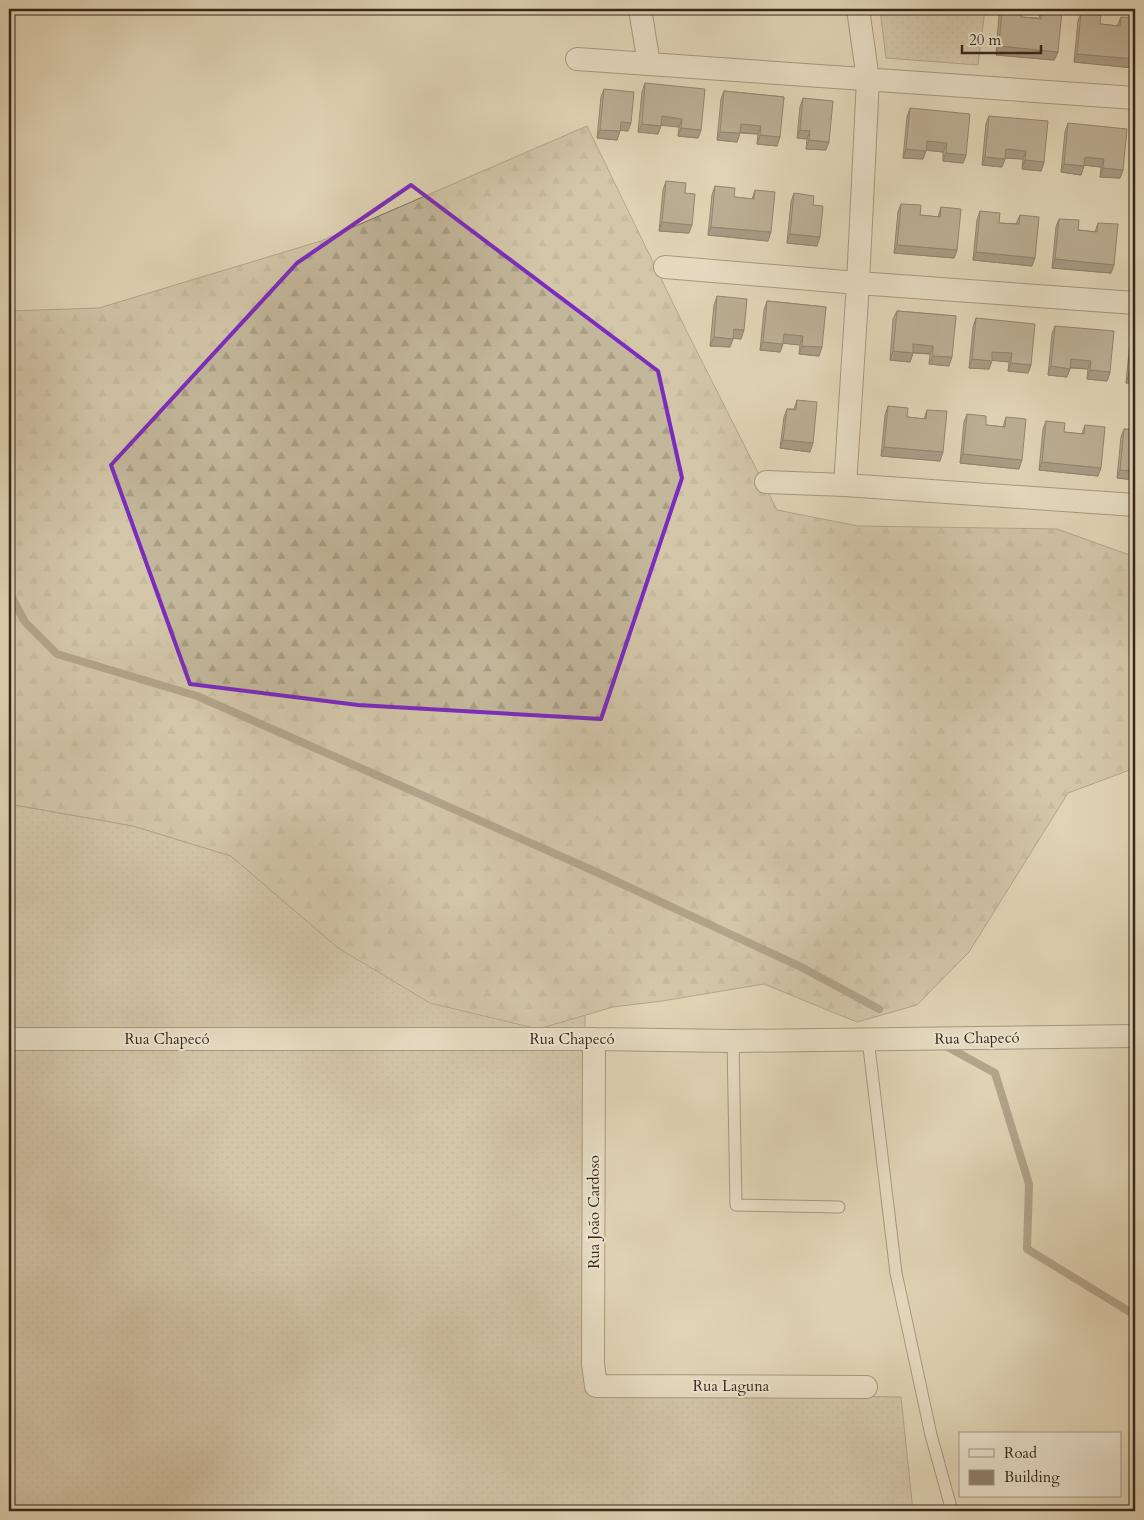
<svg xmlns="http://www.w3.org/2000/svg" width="1144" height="1520" viewBox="0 0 1144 1520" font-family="Cardo,serif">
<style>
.grass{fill:url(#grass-dots);stroke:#7d6f5b}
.forest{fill:url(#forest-firs);stroke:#7d6f5b}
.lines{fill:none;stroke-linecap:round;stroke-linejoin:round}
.stream{stroke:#7a6b58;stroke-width:8}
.lane-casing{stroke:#615242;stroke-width:13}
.street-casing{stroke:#615242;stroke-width:24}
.lane{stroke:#ebe3cf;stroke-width:11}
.street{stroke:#ebe3cf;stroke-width:22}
.wall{fill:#7b6f5c;stroke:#37271b}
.shaded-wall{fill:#645a4b;stroke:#37271b}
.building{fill:#8f816b;stroke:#37271b}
.marked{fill:none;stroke:#7b2cbf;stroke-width:4;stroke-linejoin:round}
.labels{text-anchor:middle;stroke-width:4;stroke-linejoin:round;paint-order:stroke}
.street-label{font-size:15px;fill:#37271b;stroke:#ebe3cf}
</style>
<defs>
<pattern id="grass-dots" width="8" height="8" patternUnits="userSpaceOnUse" patternTransform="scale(1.25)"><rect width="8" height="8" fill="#c3b79b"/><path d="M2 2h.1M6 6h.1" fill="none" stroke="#a89d85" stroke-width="1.8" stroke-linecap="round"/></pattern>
<pattern id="forest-firs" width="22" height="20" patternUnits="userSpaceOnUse" patternTransform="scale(1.25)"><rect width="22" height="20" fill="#c3b79b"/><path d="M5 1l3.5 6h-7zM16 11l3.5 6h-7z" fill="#a89d85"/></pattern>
</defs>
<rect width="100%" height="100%" fill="#e0d4b5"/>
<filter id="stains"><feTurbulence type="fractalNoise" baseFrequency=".004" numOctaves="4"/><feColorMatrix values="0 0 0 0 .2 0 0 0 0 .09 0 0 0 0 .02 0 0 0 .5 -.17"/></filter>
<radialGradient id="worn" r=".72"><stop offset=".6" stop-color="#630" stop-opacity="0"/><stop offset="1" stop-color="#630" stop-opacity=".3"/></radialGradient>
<path class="grass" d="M880,9h105l-7,56 -92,-7z
M9,804l124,22 98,30 107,92 200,81 47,-14v377l316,5 12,114h-904z"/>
<path class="forest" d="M587,126l98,202 92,182 81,16 199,3 78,28v211l-67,25 -99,159 -52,53 -60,17 -93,-38 -102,17 -49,6 -75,22 -108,-26 -92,-55 -107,-92 -98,-30 -124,-22v-493l90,-3 222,-67z"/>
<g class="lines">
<path class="stream" d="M9,592l16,30 32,32 140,42 395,174 209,97 78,42
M944,1045l51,28 34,111 -2,65 108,66"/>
<defs>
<path id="lane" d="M868,1039l28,234 35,162 21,76
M733,1041l3,164 103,2"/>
<path id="street" d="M640,9l9,55
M577,59l558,39
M665,267l193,16 277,20
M766,482l79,3 13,-202 10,-204 -10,-70
M845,485l290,20
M9,1039h585l139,2 402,-5
M594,1039l-1,325 3,22 270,1"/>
</defs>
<use href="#lane" class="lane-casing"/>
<use href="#street" class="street-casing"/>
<use href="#lane" class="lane"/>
<use href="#street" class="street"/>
</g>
<path class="wall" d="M1001,9h21l-1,8 18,1 3,-9 16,43 -4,8 -58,-5 3,-41z
M1081,13l19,11 17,2 4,-9 13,51 -60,-6 4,-41z
M645,83l56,47 -3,8 -20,-2 1,-9 -18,-2 -3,9 -20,-2 4,-40z
M604,89l24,42 -8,-1 -3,10 -20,-2 4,-41z
M724,91l60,6 -7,49 -20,-2 1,-10 -18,-1 -3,9 -20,-2 4,-41z
M803,98l23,52 -20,-1 1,-10 -10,-1 3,-31z
M910,108l56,47 -3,8 -20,-2v-9l-17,-2 -3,9 -20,-1 4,-41z
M989,116l55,46 -3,9 -19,-2 1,-10 -18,-1 -3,9 -20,-2 4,-41z
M1068,123l55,47 -3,8 -20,-1 1,-10 -17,-2 -3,10 -20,-3 4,-40z
M666,181l19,12 4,40 -30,-2 4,-41z
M715,186l19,11 18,2 3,-9 13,51 -60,-6 4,-40z
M794,193l19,12 4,41 -30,-3 4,-41z
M901,204l19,11 18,2 3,-10 16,43 -3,8 -60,-5 4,-41z
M980,211l19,12 17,1 4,-9 12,51 -59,-6 4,-40z
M1059,219l19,11 17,2 3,-9 13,50 -59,-5 4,-41z
M1135,233v43l-4,-1z
M717,296l24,43 -8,-1 -3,9 -20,-1 4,-41z
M767,301l59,6 -7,49 -20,-2 1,-9 -17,-2 -3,9 -20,-2 4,-40z
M897,311l59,5 -7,50 -20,-2 1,-10 -17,-1 -3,9 -20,-2 3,-41z
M976,318l55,47 -3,8 -20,-2 1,-9 -17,-2 -3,9 -20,-1 4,-41z
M1055,326l55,46 -3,9 -20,-2 1,-10 -18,-1 -3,9 -19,-2 4,-41z
M1133,333l2,1v49h-9l4,-41z
M797,400l13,52 -30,-4 4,-31 3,-8h7z
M888,406l19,11 17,2 3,-9 13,51 -59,-5 4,-41z
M967,414l19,11 17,2 3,-10 13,52 -59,-6 4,-41z
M1046,421l18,11 18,2 3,-9 13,51 -59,-6 4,-41z
M1124,429l11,1v50l-18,-2 4,-41z"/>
<path class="shaded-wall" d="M999,46l59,6 -4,8 -58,-5z
M1077,54l58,5v5l-1,4 -60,-6z
M662,116l20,3 -3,8 -20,-2z
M621,122l10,1 -3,8 -10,-1z
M642,124l19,2 -3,8 -20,-2z
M741,124l20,2 -3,8 -20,-2z
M681,128l20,2 -3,8 -20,-2z
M600,130l20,1 -3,9 -20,-2z
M800,130l10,1 -3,8 -10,-1z
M720,132l20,1 -3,9 -20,-2z
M760,135l20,2 -3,9 -20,-2z
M809,140l20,2 -3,8 -20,-1z
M927,141l20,2 -4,9 -19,-2z
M906,149l20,2 -3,8 -20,-1z
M1006,149l20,2 -3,8 -20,-1z
M946,153l20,2 -3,8 -20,-2z
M985,157l20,2 -3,8 -20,-2z
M1085,157l19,2 -3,8 -19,-2z
M1025,160l19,2 -3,9 -19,-2z
M1064,164l20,2 -3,9 -20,-3z
M1103,168l20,2 -3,8 -20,-1z
M662,222l30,3 -3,8 -30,-2z
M711,227l60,5 -3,9 -60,-6z
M790,234l30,3 -3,9 -30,-3z
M897,245l60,5 -3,8 -60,-5z
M976,252l59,6 -3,8 -59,-6z
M1055,259l59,6 -3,8 -59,-5z
M1134,267h1v9l-4,-1z
M734,329l10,1 -3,9 -10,-1z
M784,334l19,2 -3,9 -19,-2z
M714,337l19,2 -3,8 -20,-1z
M763,342l20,2 -3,8 -20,-2z
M913,344l20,2 -3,8 -20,-2z
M802,346l20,1 -3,9 -20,-2z
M893,351l20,2 -3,9 -20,-2z
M992,352l20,1 -3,9 -20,-2z
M933,356l19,1 -3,9 -20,-2z
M972,359l20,2 -3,8 -20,-1z
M1071,359l20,2 -3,8 -20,-2z
M1011,363l20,2 -3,8 -20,-2z
M1051,366l19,3 -3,8 -19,-2z
M1090,370l20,2 -3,9 -20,-2z
M1129,374l6,1v8h-9z
M783,440l30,3 -3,9 -30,-4z
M884,447l59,5 -3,9 -59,-5z
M963,454l59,6 -3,9 -59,-6z
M1042,462l59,6 -3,8 -59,-6z
M1120,470l15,1v9l-18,-2z"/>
<path class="building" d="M1002,9h20l-1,8 20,2 1,-10 20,2 -4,41 -59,-6z
M1081,13l20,2 -1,9 20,2 1,-9 14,1v41l-58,-5z
M645,83l60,6 -4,41 -20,-2 1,-9 -20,-3 -1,10 -19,-2z
M604,89l30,3 -3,31 -10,-1 -1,9 -20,-1z
M724,91l60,6 -4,40 -20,-2 1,-9 -20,-2 -1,9 -20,-1z
M803,98l30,3 -4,41 -20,-2 1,-9 -10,-1z
M910,108l60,6 -4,41 -20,-2 1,-10 -20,-2 -1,10 -20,-2z
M989,116l59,5 -4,41 -19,-2 1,-9 -20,-2 -1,10 -20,-2z
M1068,123l59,6 -4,41 -20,-2 1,-9 -19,-2 -1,9 -20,-2z
M666,181l20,2 -1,10 10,1 -3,31 -30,-3z
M715,186l20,2 -1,9 20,2 1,-9 20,2 -4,40 -60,-5z
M794,193l20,3 -1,9 10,1 -3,31 -30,-3z
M901,204l20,1 -1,10 20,2 1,-10 20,2 -4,41 -60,-5z
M980,211l20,2 -1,10 20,1 1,-9 19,2 -4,41 -59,-6z
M1059,219l20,1 -1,10 19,2 1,-9 20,1 -4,41 -59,-6z
M1135,250v17h-1z
M717,296l30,3 -3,31 -10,-1 -1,10 -19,-2z
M767,301l59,6 -4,40 -20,-1 1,-10 -19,-2 -1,10 -20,-2z
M897,311l59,5 -4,41 -19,-1v-10l-20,-2v9l-20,-2z
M976,318l59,6 -4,41 -20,-2 1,-10 -20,-1v9l-20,-2z
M1055,326l59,5 -4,41 -20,-2 1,-9 -20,-2 -1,10 -19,-3z
M1133,333l2,1v41l-6,-1z
M797,400l20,2 -4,41 -30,-3 4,-31 9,1z
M888,406l20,2 -1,9 19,2 1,-9 20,1 -4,41 -59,-5z
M967,414l19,2v9l19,2 1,-10 20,2 -4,41 -59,-6z
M1046,421l19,2 -1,9 20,2 1,-9 20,2 -4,41 -59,-6z
M1124,429l11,1v41l-15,-1z"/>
<path d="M0 0H1144V1520H0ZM411,185l247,186 24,107 -81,241 -243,-14 -168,-21 -79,-219 186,-202z" fill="#e0d4b5" fill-opacity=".55" fill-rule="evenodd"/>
<path class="marked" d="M411,185l247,186 24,107 -81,241 -243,-14 -168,-21 -79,-219 186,-202z"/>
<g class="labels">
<g class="street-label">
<text transform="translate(977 1038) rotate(-1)" y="5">Rua Chapecó</text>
<text x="167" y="1044">Rua Chapecó</text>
<text x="572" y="1044">Rua Chapecó</text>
<text transform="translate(594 1212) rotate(-90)" y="5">Rua João Cardoso</text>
<text x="731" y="1391">Rua Laguna</text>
</g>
</g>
<rect width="1144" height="1520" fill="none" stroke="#e0d4b5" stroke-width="30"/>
<rect x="10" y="10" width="1124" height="1500" fill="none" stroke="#37271b" stroke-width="2.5"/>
<rect x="15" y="15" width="1114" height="1490" fill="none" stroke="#37271b"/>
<rect x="959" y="1432" width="162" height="65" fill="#ebe3cf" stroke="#a39887"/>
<rect x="969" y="1449" width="25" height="8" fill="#ebe3cf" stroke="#a39887"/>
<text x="1004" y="1458" font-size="15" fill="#37271b">Road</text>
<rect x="969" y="1470" width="25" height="15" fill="#8f816b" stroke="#a39887"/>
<text x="1004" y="1482" font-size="15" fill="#37271b">Building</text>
<path d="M962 45v8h79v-8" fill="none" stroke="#37271b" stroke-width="2.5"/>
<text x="969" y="45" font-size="15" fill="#37271b" stroke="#ebe3cf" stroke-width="4" paint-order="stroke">20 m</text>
<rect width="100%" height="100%" filter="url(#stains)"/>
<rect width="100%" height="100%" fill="url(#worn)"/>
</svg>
